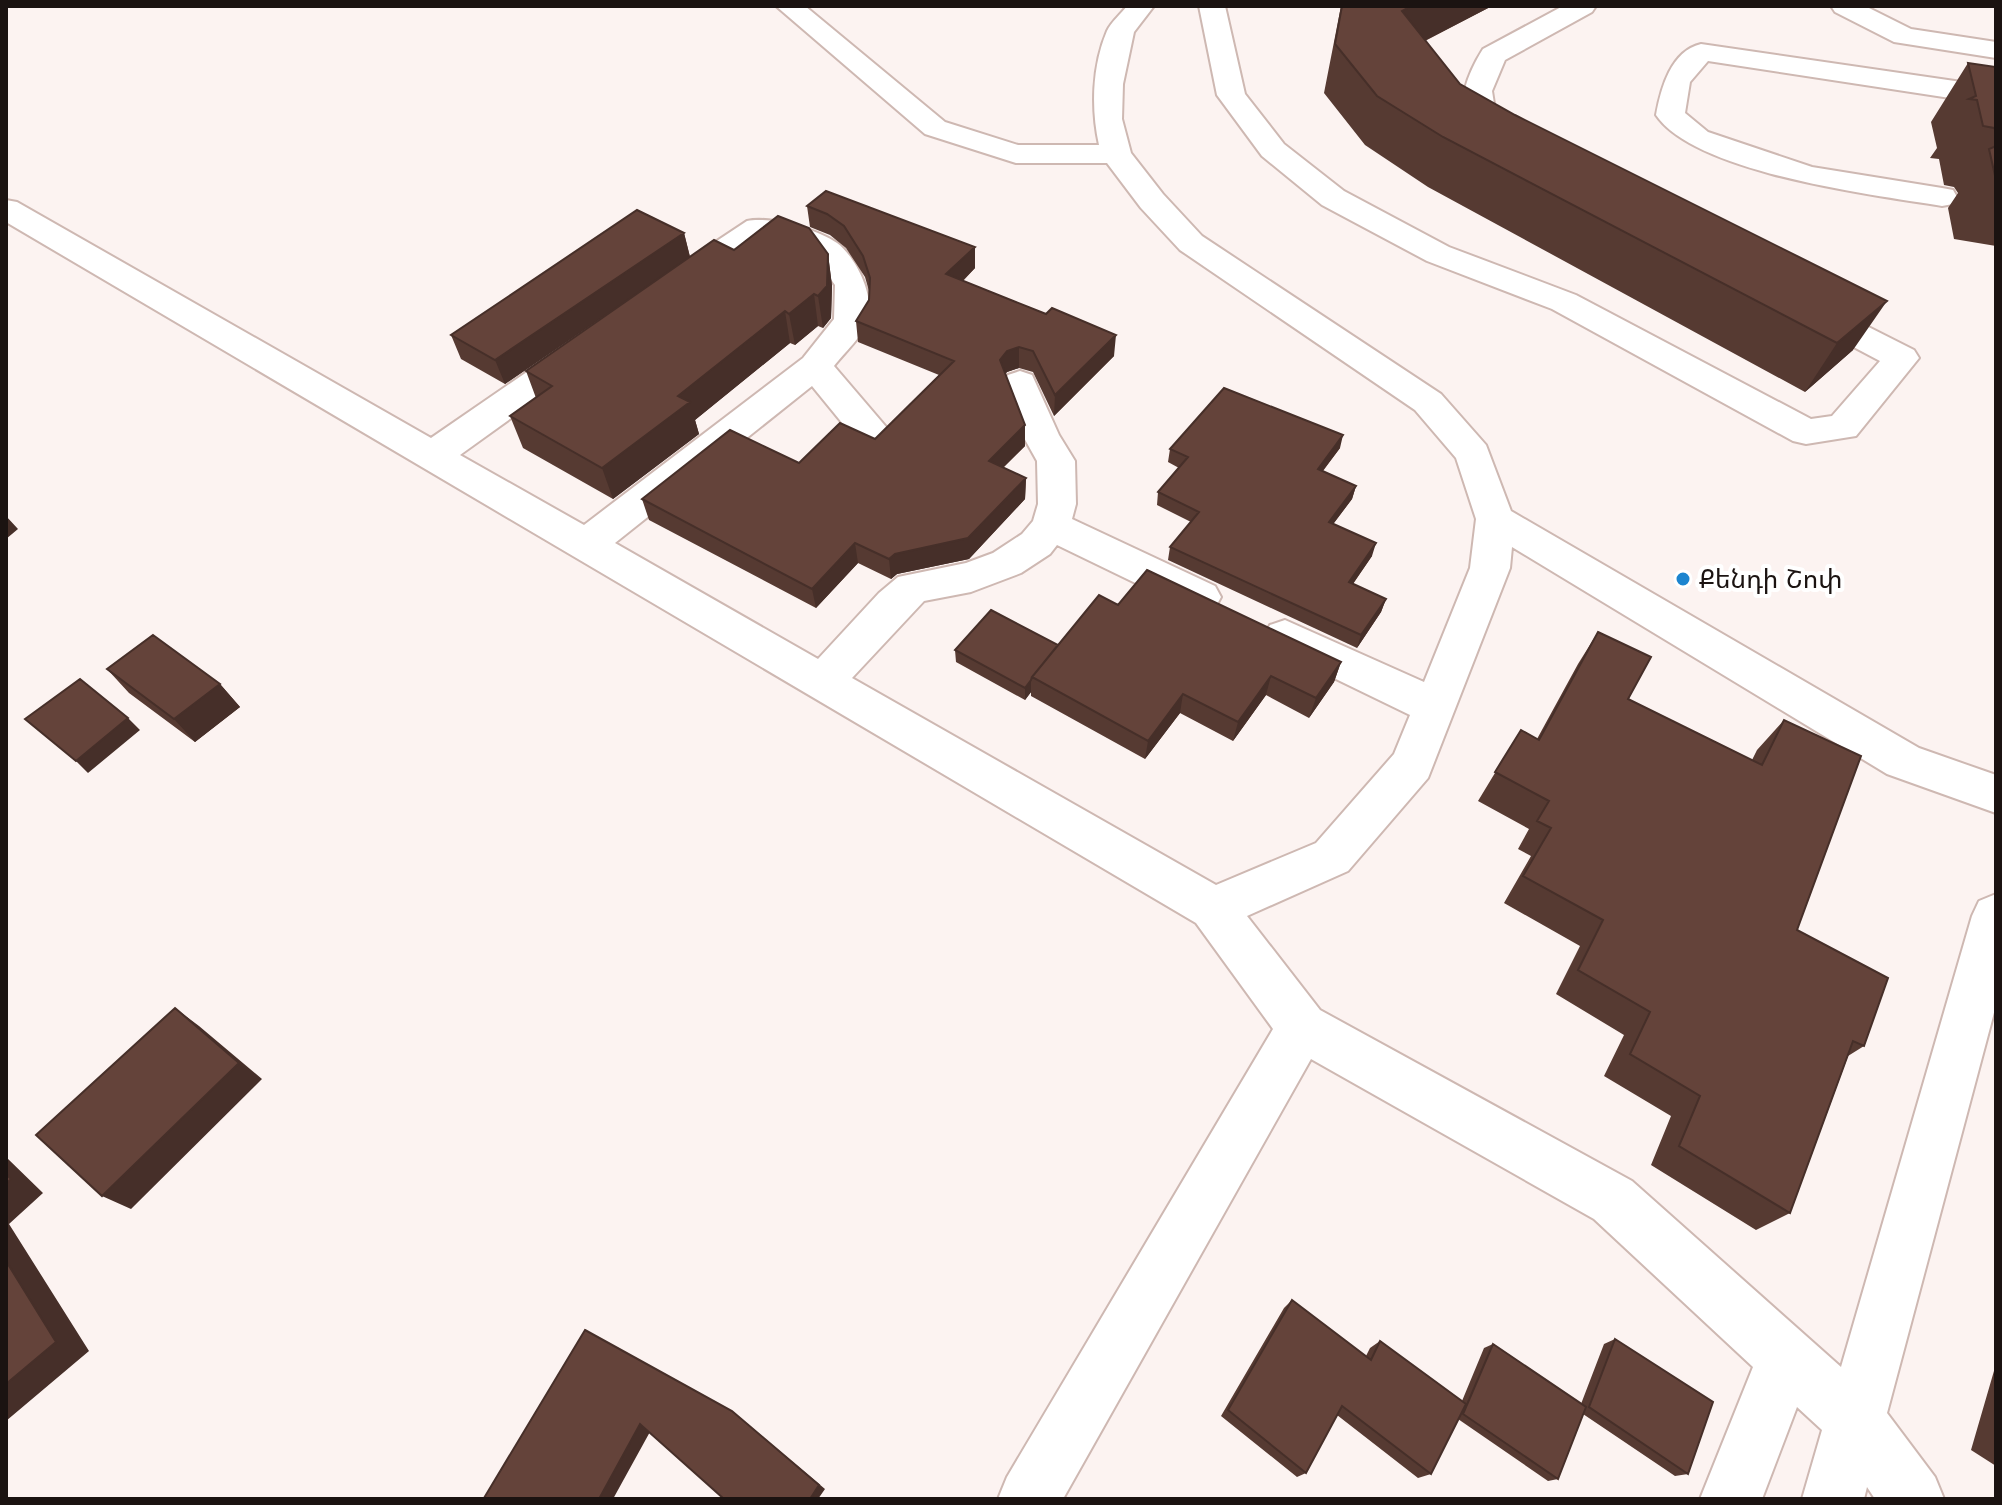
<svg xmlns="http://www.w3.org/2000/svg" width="2002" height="1505" viewBox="0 0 2002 1505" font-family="'Libre Baskerville','Noto Sans Armenian',serif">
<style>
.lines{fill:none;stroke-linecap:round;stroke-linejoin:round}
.minor-casing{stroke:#ceb8b2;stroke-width:4}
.minor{fill:#fff;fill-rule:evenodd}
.wall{fill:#563a32}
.shaded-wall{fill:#462f29}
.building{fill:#64433a;stroke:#462f29;stroke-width:2}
.poi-dot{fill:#1c84cf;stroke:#fff;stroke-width:3}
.labels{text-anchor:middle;stroke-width:8;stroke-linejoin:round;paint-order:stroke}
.poi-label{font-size:26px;fill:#1b1311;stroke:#fff;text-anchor:start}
</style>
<rect width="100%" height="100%" fill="#fcf3f1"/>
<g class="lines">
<defs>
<path id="minor" d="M776,6h29l140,116 73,23h81c-8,-36 -7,-79 8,-114 4,-9 14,-17 20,-25h27l-20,26 -11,52 -1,35 9,34 32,41 39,42 239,158 45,51 25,66 408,237 77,27v38l-109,-39 -375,-227 -2,21 -82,210 -80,93 -101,45 73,94 312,171 209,186 131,-451 7,-15 17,-7v111l-109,408 48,64 9,22h-69l-8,-12 -3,12h-62l20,-69 -25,-23 -35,92h-62l53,-132 -159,-148 -283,-160 -248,440h-65l9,-22 266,-448 -77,-106 -1190,-701v-22l11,2 414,236 138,-95 12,-3 12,3 5,8 -5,8 -133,96 124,70 219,-167 31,-39 1,-34 -20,-28 -51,-19 -73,50 -12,3 -12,-3 -4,-7 4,-7 80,-53c22,-5 70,8 90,22 19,14 38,54 31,77 -5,16 -24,33 -34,46l53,62 5,9 -5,9 -13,4 -13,-4 -49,-60 -197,157 203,116 61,-66 19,-16 68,-14 27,-10 29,-19 11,-13 5,-17 -1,-43 -14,-25 -21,-53 6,-8 12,-4 12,4 27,60 16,26 1,43 -4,15 143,67 6,11 -6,11 -14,4 -14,-4 -130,-63 -7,9 -29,19 -50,19 -47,9 -72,77 364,207 100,-42 78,-89 16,-39 -140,-68 -6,-11 6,-11 15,-5 139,62 46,-114 6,-49 -20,-61 -41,-48 -235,-160 -39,-42 -34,-45h-91l-91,-29z
M1199,6h26l20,88 39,50 60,47 105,56 127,48 235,124 21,-3 48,-55 -83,-44 -5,-7 5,-7 12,-4 12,4 93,47 5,8 -63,78 -50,8 -13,-3 -241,-132 -125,-48 -105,-56 -60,-49 -45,-61z
M1563,6h33l-4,6 -87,48 -13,31 5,32 20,24 -5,6c-30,8 -54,-37 -47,-64 3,-13 11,-29 18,-40z
M1831,6h34l46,23 85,13v16l-102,-16 -59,-30z
M1701,44l295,43v18l-288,-44 -18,21 -5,31 23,19 104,35 130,21 11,2 4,7 -4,7 -11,2c-68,-11 -247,-33 -286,-91 5,-27 15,-64 45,-71z"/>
</defs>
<use href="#minor" class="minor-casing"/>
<use href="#minor" class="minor"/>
</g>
<path class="wall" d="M1341,6h151l-67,35 35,43 393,266 -48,42 -377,-205 -63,-42 -41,-52z
M1968,63l28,4v179l-42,-7 -6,-31 10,-15 -4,-6 -10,-2 -5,-26 -9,-1 7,-10 -6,-26z
M807,206l168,41v21l-12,13 151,75 -60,60 -21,-44 -14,-4 -12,4 -2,2 20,51v21l-22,22 23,10 -1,21 -56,60 -72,15 -6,5 -33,-16 -42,45 -167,-88 -7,-21 157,-36 76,-24 64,-64 -81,-33 -2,-21 13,-21v-9l-4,-14 -19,-29 -16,-13 -20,-8z
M684,233l6,24 -185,127 -44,-25 -10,-24z
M734,250l94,4 4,32 -1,32 -8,10 -5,-2 -23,19 -5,-2 -95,77 4,14 -86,65 -90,-51 -13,-32 26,-18 -10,-27z
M1340,448l-17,23 33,15 -4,13 -19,25 39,32 -19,28 33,15 -5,13 -24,36 -189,-88 2,-13 21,-25 -34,-17 1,-13 21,-24 -11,-6 2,-13z
M1118,605l223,57 -7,20 -25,36 -43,-23 -33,46 -53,-28 -35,46 -114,-63v-4l-6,8 -69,-38 -1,-12 103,-5z
M1598,632l30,67 124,61 5,-10 27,-30 13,210 67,116 -16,10 -58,157 -34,17 -105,-65 20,-49 -67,-40 20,-41 -68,-41 24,-48 -76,-43 27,-47 -13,-7 11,-20 -51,-28 43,-71 16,9 41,-75z
M107,669l113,15 20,23 -45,35 -66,-49z
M1292,1300l74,56 4,-8 10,-7 82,60 22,-53 9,-4 88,60 23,-60 11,-5 73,135 -13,2 -92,-62 -25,65 -10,2 -90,-62 -27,55 -13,4 -81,-63 -31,58 -9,4 -76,-61 63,-108z
M1996,1364v102l-25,-16z"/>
<path class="shaded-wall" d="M1411,6h81l-103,53 13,-48z
M684,233l6,24 -185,127 -10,-24z
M975,247v21l-28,28 -1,-22z
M828,254l4,32 -1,32 -8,10 -5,-32z
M814,294l4,32 -23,19 -6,-31z
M1887,301l-34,49 -48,42 32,-49z
M785,311l5,32 -95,77 4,14 -86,65 -11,-31 76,-72z
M1116,335l-2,21 -60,60 1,-21z
M1019,347v21l-12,4 -7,9v-21l7,-9z
M1025,425v21l-36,35v-20z
M1343,435l-3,13 -26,34 4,-13z
M1026,478l-1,21 -56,60 -72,15 -6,5 -2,-20 6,-5z
M1356,486l-4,13 -27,36 4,-13z
M6,516l12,13 -12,10z
M855,543l3,20 -42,45 -4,-19z
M1376,543l-4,13 -27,39 4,-13z
M1386,599l-5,13 -24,36 4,-13z
M1341,662l-7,20 -25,36 7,-20z
M1271,676l-5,19 -33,46 5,-19z
M1031,680v12l-6,8v-12z
M220,684l20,23 -45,35 -21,-23z
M1183,694l-3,19 -35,46 3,-18z
M128,718l12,12 -52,43 -12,-12z
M175,1008l24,18 63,53 -131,130 -29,-13z
M6,1157l37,36 -34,31 80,127 -83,70z
M732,1411l93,78 -7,10h-8z
M640,1424l11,6 -38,69h-14z"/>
<path class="building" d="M1342,6h69l-9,5 58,73 55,31 372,186 -50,42 -394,-206 -66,-41 -42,-52z
M1968,63l28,4v64l-2,-3 -11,-2 -6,-26 -8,-1 7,-3z
M1996,146v34l-7,-31z
M826,191l149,56 -29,27 100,40 6,-6 64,27 -61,60 -22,-44 -14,-4 -12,4 -7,9 25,65 -36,36 37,17 -58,60 -73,16 -6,5 -34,-16 -43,46 -170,-90 88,-69 69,33 41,-40 35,16 79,-78 -98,-40 13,-21 1,-22 -7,-22 -19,-30 -17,-12 -20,-8z
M637,210l47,23 -189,127 -44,-25z
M778,216l31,12 19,26 -1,32 -9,10 -4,-2 -25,20 -4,-3 -107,85 12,6 -88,66 -92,-52 42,-30 -26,-15 188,-131 20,10z
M1224,388l119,47 -25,34 38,17 -27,36 47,21 -27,39 37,17 -25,36 -191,-88 29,-35 -41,-20 30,-35 -18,-8z
M1147,570l194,92 -25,36 -45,-22 -33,46 -55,-28 -35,47 -116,-64 67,-82 19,10z
M991,610l67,35 -26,32 -1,3 -6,8 -70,-38z
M1598,632l53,25 -23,42 134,66 22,-45 77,36 -64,174 91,48 -24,68 -11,-5 -63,172 -111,-67 21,-50 -70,-42 20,-42 -72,-42 25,-50 -80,-44 28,-48 -14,-7 12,-20 -54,-29 26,-42 18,10z
M153,635l67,49 -46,35 -67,-50z
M80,679l48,39 -52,43 -51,-42z
M175,1008l64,55 -137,133 -66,-61z
M6,1174l5,5 -5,5z
M6,1261l50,81 -50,42z
M1292,1300l79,60 9,-19 86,63 -35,70 -89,-68 -36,67 -78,-63z
M585,1330l147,81 87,74 -9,14h-86l-84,-75 -41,75h-113l-2,-1z
M1615,1339l98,63 -25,72 -99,-67z
M1493,1344l93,63 -28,72 -95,-65z"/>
<circle class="poi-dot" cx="1683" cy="579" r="8"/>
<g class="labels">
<g class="poi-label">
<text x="1699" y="588">Քենդի Շոփ</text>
</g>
</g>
<rect width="2002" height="1505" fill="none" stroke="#1b1311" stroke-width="16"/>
</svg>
